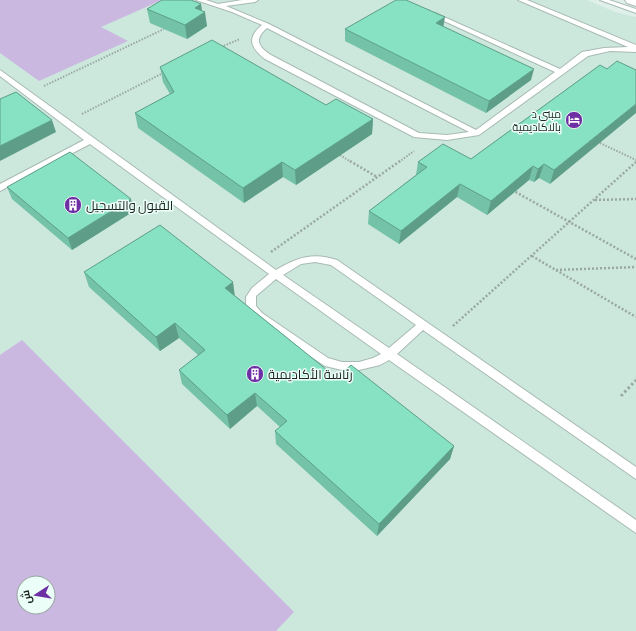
<svg xmlns="http://www.w3.org/2000/svg" width="636" height="631" viewBox="0 0 636 631" font-family="'Sofia Sans Condensed',Cairo,sans-serif">
<style>
.built{fill:#cce8dd;fill-rule:evenodd}
.green{fill:#cab8e1;fill-rule:evenodd}
.lines{fill:none;stroke-linecap:round;stroke-linejoin:round}
.service-casing{stroke:#a8bab3;stroke-width:2}
.minor-casing{stroke:#a8bab3;stroke-width:2}
.path-far2{stroke:#9aa8a3;stroke-width:2;stroke-dasharray:1.5 1.5;stroke-linecap:butt}
.path-far1{stroke:#9aa8a3;stroke-width:2.5;stroke-dasharray:2 2;stroke-linecap:butt}
.path{stroke:#9aa8a3;stroke-width:3;stroke-dasharray:2.5 2.5;stroke-linecap:butt}
.service{fill:#fff;fill-rule:evenodd}
.minor{fill:#fff;fill-rule:evenodd}
.wall{fill:#74c2a8}
.shaded-wall{fill:#5e9e88}
.building{fill:#87e1c3;stroke:#5e9e88}
.labels{text-anchor:middle;stroke-width:3;stroke-linejoin:round;paint-order:stroke}
.far-poi-label{font-size:11px;fill:#1e2523;stroke:#ebfef7;text-anchor:end}
.poi-label{font-size:13px;fill:#1e2523;stroke:#ebfef7;text-anchor:start}
</style>
<rect width="100%" height="100%" fill="#def0e9"/>
<path class="built" d="M0,0h587l28,12 21,5v614h-636zM24,583h24v24h-24z"/>
<path class="green" d="M0,0h162l-61,27 27,14 -89,40 -39,-28z
M22,340l272,272 -18,19h-276v-276zM24,583h24v24h-24z"/>
<g class="lines">
<defs>
<path id="service" d="M196,0h10l12,4 24,-4h16l-3,2 -29,4 43,18 207,106 79,-58 -124,-57v-2h4l125,56 22,-17 22,-4 24,-1 -110,-47h9l109,45v7l-26,-1 -22,5 -109,79 -32,5 -33,-3 -149,-78c-14,-11 -19,-21 -3,-34l-30,-13zM267,28l202,104 -22,3 -28,-2 -148,-78c-13,-8 -17,-16 -4,-27z
M600,0h9l27,9v4z
M0,70l276,200c21,-13 38,-18 61,-10l299,207v12l-213,-149 -26,24 239,166v13l-247,-173 -9,5 -21,5h-17l-17,-4 -71,-47 -8,-13v-9l6,-9 17,-14 -179,-130 -90,47v-7l84,-44 -84,-64zM315,262l16,3 85,60 -27,23 -106,-73 18,-11zM276,279l105,75 -8,4 -14,4h-17l-14,-4 -66,-45 -6,-7v-10z"/>
<path id="minor" d="M625,0h11v6l-9,-3z"/>
</defs>
<use href="#service" class="service-casing"/>
<use href="#minor" class="minor-casing"/>
<path class="path-far2" d="M221,47l19,-8
M44,86l120,-57
M82,114l81,-41
M600,143l36,17
M340,155l11,7
M399,162l15,-11"/>
<path class="path-far1" d="M350,161l27,16
M512,190l124,69
M595,200l41,-1
M271,252l129,-91
M532,256l104,61
M556,270l80,-3
M453,326l183,-164"/>
<path class="path" d="M621,396l15,-16"/>
<use href="#service" class="service"/>
<use href="#minor" class="minor"/>
</g>
<path class="wall" d="M201,4l1,7 5,15 -20,13 -37,-16 -3,-14z
M443,26l88,54 -45,33 -141,-72v-12z
M600,65l-50,119 -11,-6 -5,4 -5,-2 -42,35 -30,-18 -58,47 -31,-20 1,-13 47,-36 2,-13 53,-3z
M160,67l166,38 47,14 -1,15 -76,51 -13,-8 -39,26 -106,-75 -3,-15 35,-19 -7,-12z
M7,187l127,24 -62,39 -60,-51z
M84,272l150,23 103,83 117,68 -4,13 -73,77 -101,-92 -1,-13 5,-4 -23,-21 -27,23 -48,-45 -3,-14 19,-15 -19,-17 -19,13 -71,-64z"/>
<path class="shaded-wall" d="M201,4l1,9 3,-1 2,14 -20,13 -2,-14 10,-17z
M445,17l-2,12 -7,-6z
M534,69l-3,11 -45,33 3,-12z
M636,104v9l-86,71 4,-14z
M373,119l-1,15 -76,51 -1,-15z
M52,120l4,12 -56,29v-15z
M282,162l1,15 -39,26 -1,-15z
M544,164l-5,14 -5,4 4,-13z
M533,166l-4,14 -42,35 4,-14z
M460,184l-3,13 -58,47 2,-13z
M131,199l3,12 -62,39 -4,-12z
M233,282l2,15 -10,-9z
M175,323l4,15 -19,13 -4,-14z
M255,393l2,13 -27,23 -3,-14z
M454,446l-4,13 -73,77 2,-12z"/>
<path class="building" d="M162,0h29l10,4 -6,4 10,4 -20,13 -38,-16z
M396,0h10l39,17 -9,6 98,46 -45,32 -144,-72z
M212,40l114,65 10,-6 37,20 -78,51 -13,-8 -39,26 -108,-75 39,-21 -14,-25z
M617,61l19,9v34l-82,66 -10,-6 -6,5 -5,-3 -42,35 -31,-17 -59,47 -32,-20 58,-44 -9,-5 25,-18 28,15 129,-94 7,4z
M16,92l36,28 -52,26v-47z
M70,152l61,47 -63,39 -61,-51z
M160,225l73,57 -8,6 112,90 14,-13 103,81 -75,78 -104,-93 12,-10 -32,-28 -28,22 -48,-45 26,-20 -30,-27 -19,14 -72,-65z"/>
<defs>
<symbol id="hotel-disc" viewBox="-11 -11 22 22"><circle r="9.5" fill="#6e2fa4" stroke="#ebfef7"/><path d="M-6-4.5h1.5V1H6V5H4.5V3h-9V5H-6ZM-4 0a1.8 1.8 0 1 1 3.6 0ZM.5 0V-2.5h3Q6-2.5 6 0Z" fill="#fff"/></symbol>
<symbol id="building-disc" viewBox="-11 -11 22 22"><circle r="9.5" fill="#6e2fa4" stroke="#ebfef7"/><path d="M-4-6H4V6H1V3H-1V6H-4ZM-2.5-4.3h1.7v1.8h-1.7ZM.8-4.3h1.7v1.8H.8ZM-2.5-1h1.7V.8h-1.7ZM.8-1h1.7V.8H.8Z" fill="#fff"/></symbol>
</defs>
<g fill-rule="evenodd">
<use href="#hotel-disc" x="564" y="110" width="20" height="20"/>
<use href="#building-disc" x="63" y="195" width="20" height="20"/>
<use href="#building-disc" x="245" y="364" width="20" height="20"/>
</g>
<g class="labels">
<g class="far-poi-label">
<text x="561" y="118">مبني د<tspan x="561" dy="13">بالاكاديمية</tspan></text>
</g>
<g class="poi-label">
<text x="86" y="210">القبول والتسجيل</text>
<text x="268" y="379">رئاسة الأكاديمية</text>
</g>
</g>
<g transform="translate(36 595) rotate(258)"><circle r="19" fill="#ebfef7" stroke="#99a7a2"/>
<path d="M0-3L7 15L0 10L-7 15Z" fill="#6e2fa4"/>
<text y="-6" font-size="11" font-weight="bold" text-anchor="middle" fill="#1e2523">ش</text>
</g>
</svg>
